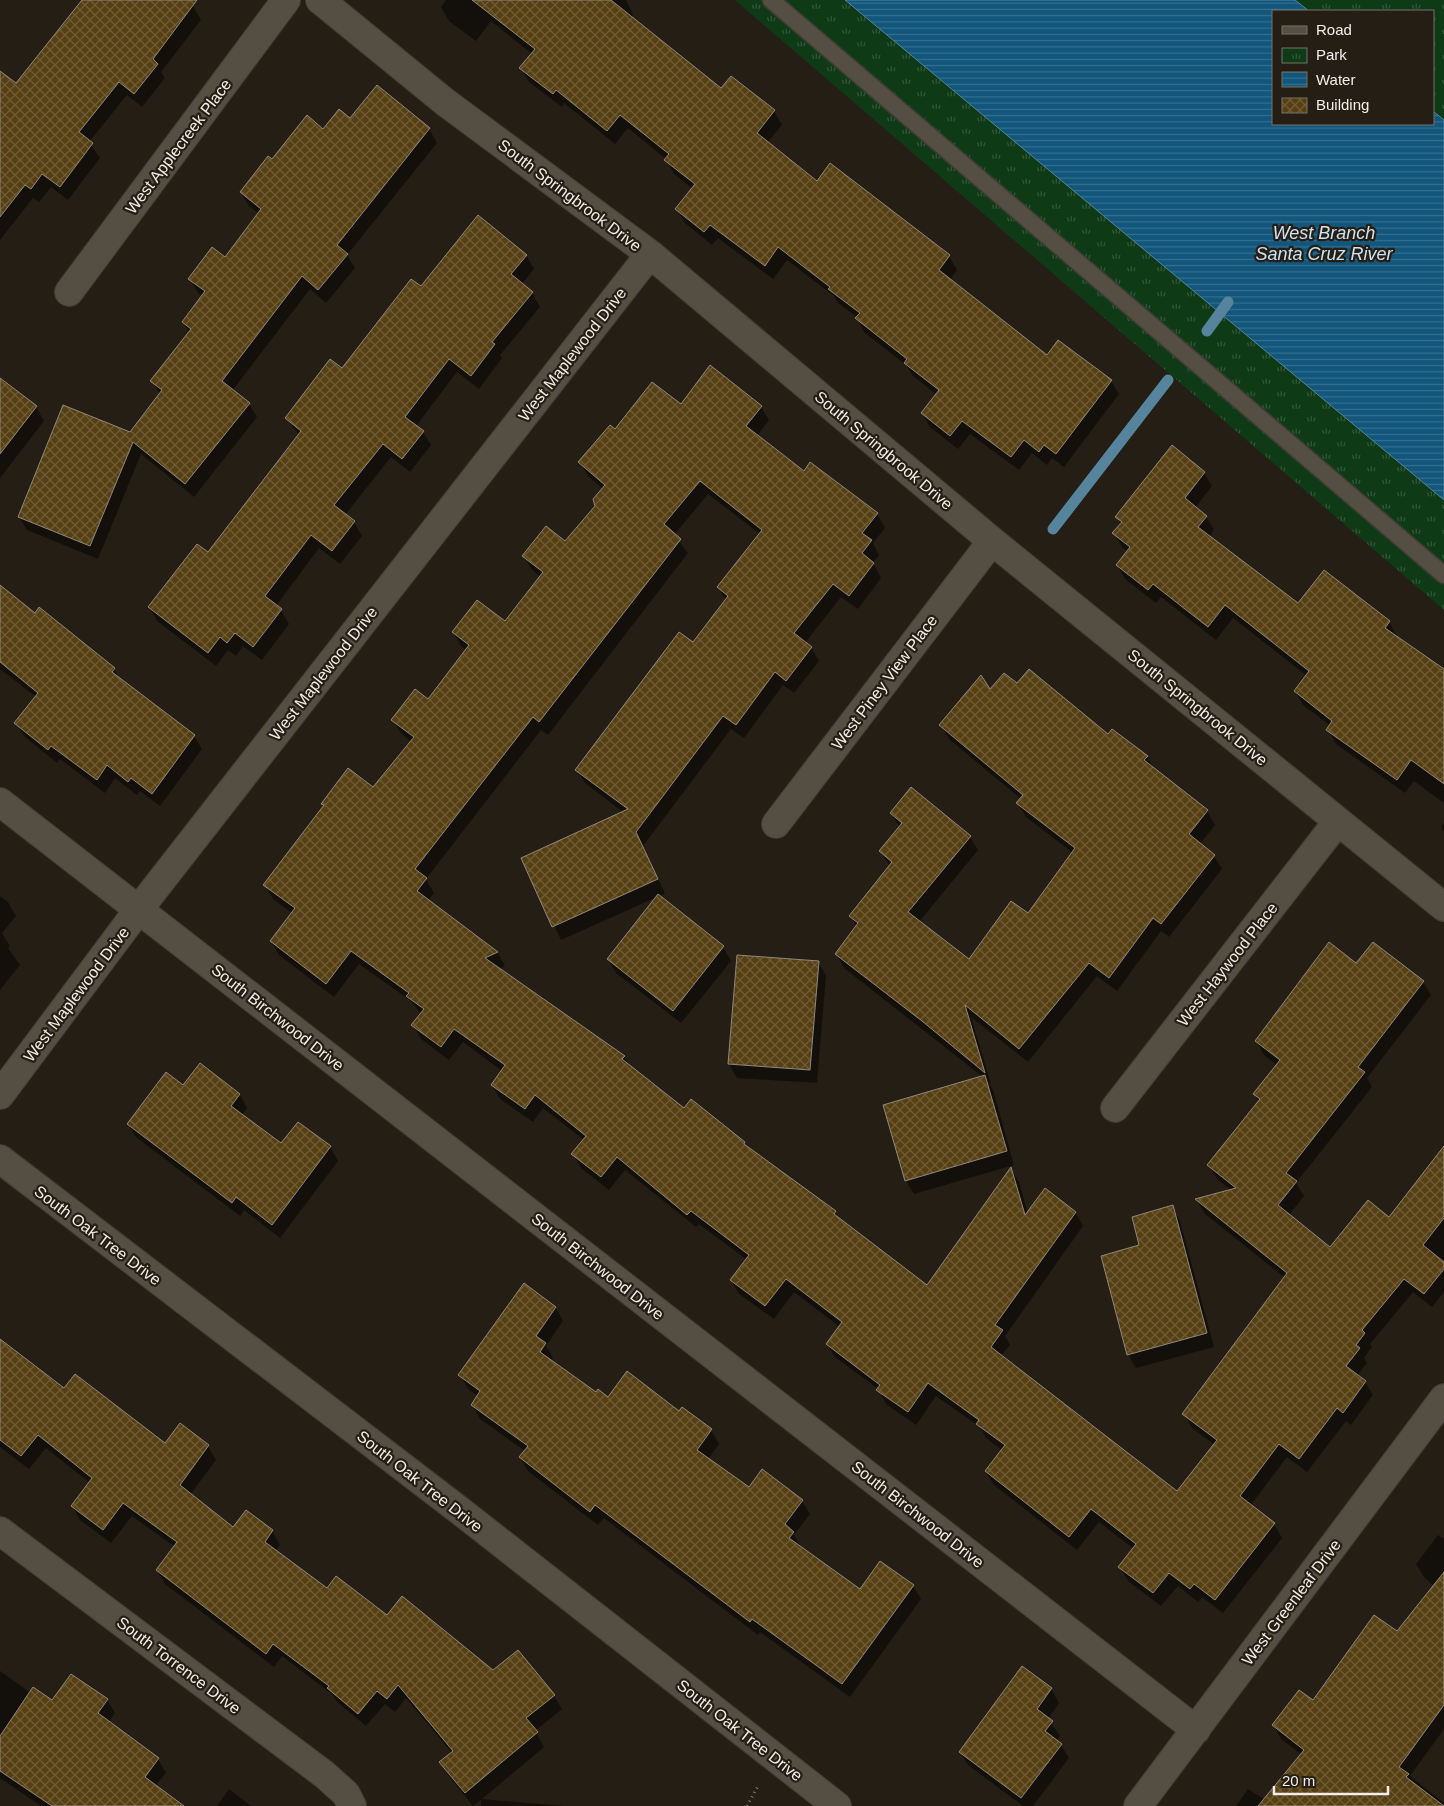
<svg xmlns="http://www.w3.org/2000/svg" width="1444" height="1806" viewBox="0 0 1444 1806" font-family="Arial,sans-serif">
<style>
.park{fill:url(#park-tufts);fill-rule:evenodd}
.water{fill:url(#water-rules);stroke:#55849c}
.shadow{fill:#0007}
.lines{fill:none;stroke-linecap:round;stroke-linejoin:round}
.stream{stroke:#55849c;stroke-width:11}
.building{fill:url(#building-cross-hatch);stroke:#8f887c}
.service-casing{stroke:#3f3b35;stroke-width:19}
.minor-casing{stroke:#3f3b35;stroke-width:30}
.tertiary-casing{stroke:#3f3b35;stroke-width:30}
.path{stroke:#827c75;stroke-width:3;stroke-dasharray:1 4;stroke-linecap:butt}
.service{stroke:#544e43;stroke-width:16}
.minor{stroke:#544e43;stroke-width:28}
.tertiary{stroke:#544e43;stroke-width:28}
.labels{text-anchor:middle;stroke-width:4.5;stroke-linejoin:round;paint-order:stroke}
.street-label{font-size:16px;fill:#f2eee8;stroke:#241e15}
.water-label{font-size:18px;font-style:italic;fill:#cde1ef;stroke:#241e15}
</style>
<defs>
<pattern id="park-tufts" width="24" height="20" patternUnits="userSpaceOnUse" patternTransform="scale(1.25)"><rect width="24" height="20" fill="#0e3b16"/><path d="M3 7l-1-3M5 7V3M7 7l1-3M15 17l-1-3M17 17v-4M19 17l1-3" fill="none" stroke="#325838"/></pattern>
<pattern id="water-rules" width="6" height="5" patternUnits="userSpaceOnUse" patternTransform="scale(1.25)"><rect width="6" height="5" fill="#12567c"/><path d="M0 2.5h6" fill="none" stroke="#356f8f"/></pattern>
<pattern id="building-cross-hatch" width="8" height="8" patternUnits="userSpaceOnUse" patternTransform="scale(1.25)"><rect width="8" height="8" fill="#564013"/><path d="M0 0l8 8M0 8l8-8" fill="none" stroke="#6f5c35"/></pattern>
</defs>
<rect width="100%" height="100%" fill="#241e15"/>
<path class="park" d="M735,0h709v610zM1273,11h160v113h-160z"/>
<path class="water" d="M845,0h450l14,11h-36v113h160v-13l11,9v380z"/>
<path class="shadow" d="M84,0h101l8,6 8,14 -40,52 4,6 -23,29 -15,-12 -38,47 11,16 -32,42 -17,-13 -12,15 -6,-4 -33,42v-145l16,-10z
M446,0h180l7,14 -2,4 90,72 53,21 8,14 -15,18 50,40 13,-18 119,91 8,14 -7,10 97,77 64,24 8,13 -55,73 -12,-9 -5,7 -15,-12 -13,17 -49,-36 -12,15 -28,-22 -8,-14 15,-18 -24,-19 -7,-11 -42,-33 -7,-15 -19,-14 -4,-7 -47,-36 -14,19 -55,-41 -6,7 -27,-22 -8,-14 16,-20 -19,-15 -8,-15 -38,-31 -13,16 -51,-41 -2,4 -33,-25 -8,-14 11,-14 -41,-33 -15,20 -27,-20 -8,-14z
M377,87l52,42 8,14 -90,112 8,13 -29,35 -16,-14 -78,102 17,13 8,13 -63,80 -53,-43 -43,105 -71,-29 -8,-13 112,-84 29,-39 -8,-13 38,-48 -7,-11 20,-26 -5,-3 -8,-14 35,-20 34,-45 -10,-8 -8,-14 31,-31 51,-30 27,-11z
M526,255l8,14 -13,16 11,8 8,14 -40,48 2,3 -23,31 -22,-17 -41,54 7,6 8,13 -21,27 -19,-15 -46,58 9,7 8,14 -22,28 -21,-16 -43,58 5,4 8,14 -27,36 -19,-14 -7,10 -8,-6 -12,16 -59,-45 -8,-14 59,-53 91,-119 -12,-16 55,-49 79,-82z
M0,390l36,17 8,14 -44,57z
M681,405l80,2 8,13 -12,16 47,37 73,41 8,14 -12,15 6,12 -6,8 8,15 -23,31 -17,-12 -36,46 6,4 8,14 -25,32 -11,-8 -39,53 -13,-9 -88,117 22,48 -6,2 64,51 8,14 -50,62 -65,-50 -8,-14 49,-62 -96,43 -38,-82 101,-45 -39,-30 -8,-13 116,-126 33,-44 -7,-12 41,-54 -52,-40 -34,41 14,18 -140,182 -7,-5 -115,149 8,14 -6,8 69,51 8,14 -7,3 126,87 6,11 54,43 60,33 3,5 88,64 4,7 88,68 84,-118 8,13 9,32 47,-2 8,14 -78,110 5,9 -9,11 176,137 38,-48 -23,-17 -8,-14 101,-136 -81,-65 -7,-13 34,-10 -14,-11 -8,-14 50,-63 -5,-8 23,-29 -13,-10 -8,-14 100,-76 67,17 8,13 -64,83 5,9 -76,96 8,13 -15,19 41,34 60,-30 54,-71v144l-12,15 -19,-15 -43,52 2,3 -8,11 3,5 -10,13 8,6 8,13 -22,30 -5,-4 -39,51 -20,-15 -37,49 24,18 8,14 -59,75 -21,-16 -4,5 -20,-16 -17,20 -33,-25 -8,-14 14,-18 -35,-27 -22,28 -83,-65 -8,-13 16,-22 -16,-12 -6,-11 -44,-31 -20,29 -30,-21 -8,-15 -43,-32 -8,-13 13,-17 -46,-35 -20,27 -35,-25 -8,-14 16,-20 -48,-36 -3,3 -71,-57 -16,20 -28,-22 -8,-14 11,-14 -41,-32 -10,14 -33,-23 -8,-14 10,-14 -39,-29 -14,18 -28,-21 -8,-14 8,-11 -10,-13 -52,-37 -25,33 -55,-42 -8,-13 21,-29 -19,-14 -8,-14 84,-115 25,19 37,-47 -10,-9 -8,-13 36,-19 38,-51 -6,-4 -8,-14 52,-9 36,-46 -9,-7 -8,-14 42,-13 31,-37 6,-17 -15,-13 -8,-14 35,-31z
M1204,473l8,13 -17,22 11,9 8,13 -5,7 89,68 91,17 8,14 -1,1 48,34v132l-30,-22 -9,12 -69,-49 -8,-14 3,-4 -28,-21 -8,-14 12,-15 -74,-58 -17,22 -55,-43 -5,6 -31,-24 -8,-14 11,-13 -6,-5 -8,-14 7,-8 -4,-8z
M0,587l35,27 79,55 6,10 74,57 8,13 -42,57 -20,-15 -3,4 -22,-17 -10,15 -45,-34 -3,4 -33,-27 -8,-13 20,-26 -36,-28z
M1017,685l130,72 8,13 52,41 8,14 -15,19 14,12 8,13 -53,68 -8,-6 -44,60 -20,-15 -69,86 -57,-45 20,67 -3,-2 5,8 21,75 -100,29 -8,-13 77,-104 -139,-109 -8,-14 21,-27 -6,-11 39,-50 -10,-15 20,-23 -9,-15 79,24 8,13 -59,72 50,39 59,-46 45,-62 -47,-36 -8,-14 3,-4 -72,-60 -8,-14 48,-34z
M1444,823v9l-3,-5z
M0,896l8,6 8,14 -14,17 8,13 -2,2 12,17 -20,25z
M818,962l8,14 -9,107 -80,-5 -8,-14z
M184,1087l56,7 7,14 -5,7 40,30 16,-22 32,24 8,14 -58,77 -36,-28 -4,6 -104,-79 -8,-13z
M1172,1207l8,14 34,126 -78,21 -8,-14 13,-108z
M556,1308l7,13 -17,25 7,12 -2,3 45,32 12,5 71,15 3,-4 29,21 8,14 -11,15 41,29 53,13 8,13 -16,21 7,12 59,44 53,-5 8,13 -71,98 -90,-65 -2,3 -154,-117 -6,7 -70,-54 -8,-14 5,-6 -45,-32 -8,-14 6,-9 -10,-7 -8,-14z
M0,1340l64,49 101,55 15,-19 28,21 8,14 -26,35 43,34 14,-18 25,20 8,14 -5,6 52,39 60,27 106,55 61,24 8,13 -27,22 9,16 -62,52 82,7h-83v-6l-8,6 -24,-30 -8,-13 11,-10 -46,-55 -11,14 -10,-8 -19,22 -29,-24 -4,-7 -51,-39 -8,11 -109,-83 -8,-14 18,-23 -43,-31 -21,27 -31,-23 -8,-14 18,-23 -44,-35 -17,21 -29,-22z
M1438,1535l6,4v190l-34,47 34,27v3h-208l12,-17 17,11 37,-45 -21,-16 -8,-14 40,-23 84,-69 37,-47 -10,-9 -8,-13z
M1023,1668l28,21 8,14 -11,16 12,17 -4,5 5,4 8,13 -36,48h-10l-55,-41 -8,-13z
M0,1671l31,22 21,9 55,-2 8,13 -6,9 49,37 8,14 -11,13 27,20h-141l-41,-28z
M229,1789l22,17h-34z"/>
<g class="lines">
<path class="stream" d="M1207,331l21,-29
M1053,529l115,-149"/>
</g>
<path class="building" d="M82,0h115l-44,59 5,5 -24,30 -15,-12 -40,50 14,11 -33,44 -18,-13 -11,15 -6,-4 -25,32v-146l16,12z
M472,0h139l110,88 10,-12 44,34 -18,23 60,48 13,-18 120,92 -11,15 108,85 11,-15 54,40 -56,74 -12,-9 -5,7 -15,-12 -13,17 -49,-36 -12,15 -29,-23 18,-23 -35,-27 3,-4 -52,-41 5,-5 -32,-24 2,-2 -52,-40 -13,19 -55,-41 -6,7 -29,-23 20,-25 -31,-24 5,-6 -49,-39 -13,16 -51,-41 -3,4 -34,-26 16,-19z
M377,85l53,43 -93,117 11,9 -30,36 -16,-14 -80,105 28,22 -65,81 -52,-42 -43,104 -72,-29 45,-112 67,27 32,-42 -12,-9 41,-52 -9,-7 23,-31 -17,-12 24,-32 13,10 36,-48 -21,-17 28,-36 4,3 35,-44 16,14 16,-20 11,9z
M478,215l49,40 -16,19 22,18 -41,50 3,2 -24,32 -22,-17 -44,58 19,14 -22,28 -19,-15 -49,61 21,16 -23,30 -21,-16 -46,61 17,13 -29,38 -18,-14 -8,10 -7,-6 -12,16 -60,-46 49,-63 11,8 93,-121 -16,-13 45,-59 12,9 69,-89 10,7z
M710,365l52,41 -16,20 58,45 6,-9 68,51 -16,20 10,7 -10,13 12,10 -25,33 -16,-12 -39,49 18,14 -26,34 -11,-9 -39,53 -13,-9 -87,116 22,47 -106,48 -31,-69 107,-49 -53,-39 104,-138 14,10 35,-46 -11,-9 45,-57 -62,-49 -36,43 17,15 -142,183 -6,-5 -118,152 12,9 -10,13 81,61 -13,6 140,98 -3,3 62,49 7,-9 54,43 -1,2 92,67 -2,3 93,71 84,-118 14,48 20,-27 31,24 -81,113 8,5 -12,17 186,144 40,-51 -35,-26 105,-141 -92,-74 41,-11 -29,-23 53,-66 -7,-5 27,-34 -25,-19 74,-99 27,21 17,-21 51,39 -66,86 7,5 -79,101 11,8 -19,24 52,42 38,-47 21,17 55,-71v72l-21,27 21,17v7l-20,25 -20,-15 -42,51 3,3 -9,12 4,3 -14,18 20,15 -23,32 -6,-5 -38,51 -20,-15 -39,52 35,27 -60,77 -21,-16 -4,5 -21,-16 -16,20 -35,-26 18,-23 -45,-35 -22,28 -84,-66 20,-26 -29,-21 3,-4 -51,-37 -20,29 -32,-22 4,-5 -54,-41 16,-22 -56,-43 -21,27 -35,-26 19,-25 -58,-44 -4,4 -70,-58 -16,20 -30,-23 15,-18 -51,-41 -10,14 -34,-24 14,-20 -51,-36 -13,18 -30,-22 13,-16 -18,-13 3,-3 -58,-42 -25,33 -56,-43 25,-33 -32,-23 61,-80 -3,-1 27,-36 25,19 41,-50 -23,-17 24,-31 13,10 41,-54 -17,-13 25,-32 28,21 38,-49 -21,-16 24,-30 19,15 30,-35 -2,-7 12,-14 -27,-23 32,-37 5,4 37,-47 29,22z
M0,378l37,28 -37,48z
M1172,445l33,27 -20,26 22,18 -9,11 100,76 26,-33 66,51 -5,7 59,41v115l-33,-24 -14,20 -71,-50 6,-9 -38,-30 15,-20 -84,-66 -17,22 -55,-43 -5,6 -32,-25 14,-18 -18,-14 10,-11 -7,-5z
M0,585l35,28 4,-6 76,61 -3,4 83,63 -43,59 -21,-16 -3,4 -21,-17 -10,15 -46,-34 -3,4 -34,-27 24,-30 -38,-31z
M1029,669l79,65 4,-5 36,27 -4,4 64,50 -19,24 26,21 -54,69 -8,-6 -44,60 -20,-15 -70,86 -54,-44 20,68 -63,-52 -87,-67 23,-31 -9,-7 43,-54 -13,-11 23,-28 -12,-10 21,-26 60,49 -63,76 61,47 42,-58 17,12 47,-65 -59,-45 7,-8 -84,-70 42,-50 9,14 14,-16 13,10z
M658,894l66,52 -51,65 -66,-52z
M737,955l82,6 -9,109 -82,-6z
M200,1063l40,31 -9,12 50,37 17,-21 33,24 -59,79 -36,-28 -4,6 -105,-79 39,-52 17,13z
M985,1075l22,76 -102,30 -22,-76z
M1173,1205l34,128 -80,22 -26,-99 38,-11 -7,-28z
M524,1283l32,24 -20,29 10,7 -6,9 56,40 2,-3 10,8 19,-26 52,40 3,-4 30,22 -15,21 52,37 13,-18 41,31 -18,24 9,8 -5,6 71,51 20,-28 34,24 -72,99 -90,-65 -2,3 -155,-117 -5,7 -71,-55 9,-11 -57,-41 9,-14 -22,-16z
M0,1339l64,49 11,-14 90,69 15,-20 29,22 -29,40 53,42 13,-17 27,20 -8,12 62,46 9,-12 51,39 15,-19 91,74 25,-20 37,45 -29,23 12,14 -73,61 -26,-31 14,-11 -55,-66 -11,14 -10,-8 -19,23 -31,-26 2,-2 -56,-42 -7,10 -110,-84 21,-28 -54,-39 -20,27 -32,-24 21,-28 -54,-43 -17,21 -21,-16z
M1444,1572v133l-45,62 10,7 -3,3 38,29h-186l46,-56 -32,-25 27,-35 14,10 61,-85 23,16z
M1022,1666l30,22 -15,21 16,12 -8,10 17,13 -41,54 -62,-46z
M71,1674l37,25 -10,14 61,45 -14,19 39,29h-132l-52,-35v-35l33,-49 19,13z"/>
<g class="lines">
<defs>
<path id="service" d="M771,0l673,575"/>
<path id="minor" d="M320,0l125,102 205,152 342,287 452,366
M69,292l217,-292
M0,802l1196,928
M776,824l216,-283
M0,1095l139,-186 511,-655
M1115,1108l223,-287
M0,1531l325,244 21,19 6,12
M1138,1806l306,-408"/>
<path id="tertiary" d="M0,1159l459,351 378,296"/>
</defs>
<use href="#service" class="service-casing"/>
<use href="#minor" class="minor-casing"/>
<use href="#tertiary" class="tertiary-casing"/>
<path class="path" d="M747,1806l11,-20"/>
<use href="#service" class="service"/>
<use href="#minor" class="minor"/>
<use href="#tertiary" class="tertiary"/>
</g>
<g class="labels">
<g class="street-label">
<text transform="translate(178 146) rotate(-53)" y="6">West Applecreek Place</text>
<text transform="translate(570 195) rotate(37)" y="6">South Springbrook Drive</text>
<text transform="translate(572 354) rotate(-52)" y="6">West Maplewood Drive</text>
<text transform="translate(884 450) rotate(40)" y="6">South Springbrook Drive</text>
<text transform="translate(323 673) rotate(-52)" y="6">West Maplewood Drive</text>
<text transform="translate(884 682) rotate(-53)" y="6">West Piney View Place</text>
<text transform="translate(1198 707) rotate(39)" y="6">South Springbrook Drive</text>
<text transform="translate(1227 964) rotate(-52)" y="6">West Haywood Place</text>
<text transform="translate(76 994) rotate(-53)" y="6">West Maplewood Drive</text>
<text transform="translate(278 1017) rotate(38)" y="6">South Birchwood Drive</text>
<text transform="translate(98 1235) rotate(37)" y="6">South Oak Tree Drive</text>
<text transform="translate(598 1266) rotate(38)" y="6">South Birchwood Drive</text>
<text transform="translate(420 1481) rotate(38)" y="6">South Oak Tree Drive</text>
<text transform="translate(918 1514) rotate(38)" y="6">South Birchwood Drive</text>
<text transform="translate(1291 1602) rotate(-53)" y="6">West Greenleaf Drive</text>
<text transform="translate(179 1665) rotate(37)" y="6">South Torrence Drive</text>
<text transform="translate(740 1730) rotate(38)" y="6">South Oak Tree Drive</text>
</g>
<g class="water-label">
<text x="1324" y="239">West Branch<tspan x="1324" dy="21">Santa Cruz River</tspan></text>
</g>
</g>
<rect x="1272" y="10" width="162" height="115" fill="#241e15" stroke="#767169"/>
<rect x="1282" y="26" width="25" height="8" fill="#544e43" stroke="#767169"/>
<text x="1316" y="35" font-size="15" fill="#f2eee8">Road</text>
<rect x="1282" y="48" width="25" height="15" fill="url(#park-tufts)" stroke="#767169"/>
<text x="1316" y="60" font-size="15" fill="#f2eee8">Park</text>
<rect x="1282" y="72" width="25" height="15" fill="url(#water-rules)" stroke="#767169"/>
<text x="1316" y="85" font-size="15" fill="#f2eee8">Water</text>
<rect x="1282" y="98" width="25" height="15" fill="url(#building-cross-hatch)" stroke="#767169"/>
<text x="1316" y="110" font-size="15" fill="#f2eee8">Building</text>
<path d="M1274 1786v8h114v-8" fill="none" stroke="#f2eee8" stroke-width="2.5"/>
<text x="1282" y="1786" font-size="15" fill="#f2eee8" stroke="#241e15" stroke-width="4" paint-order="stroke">20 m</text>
</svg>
